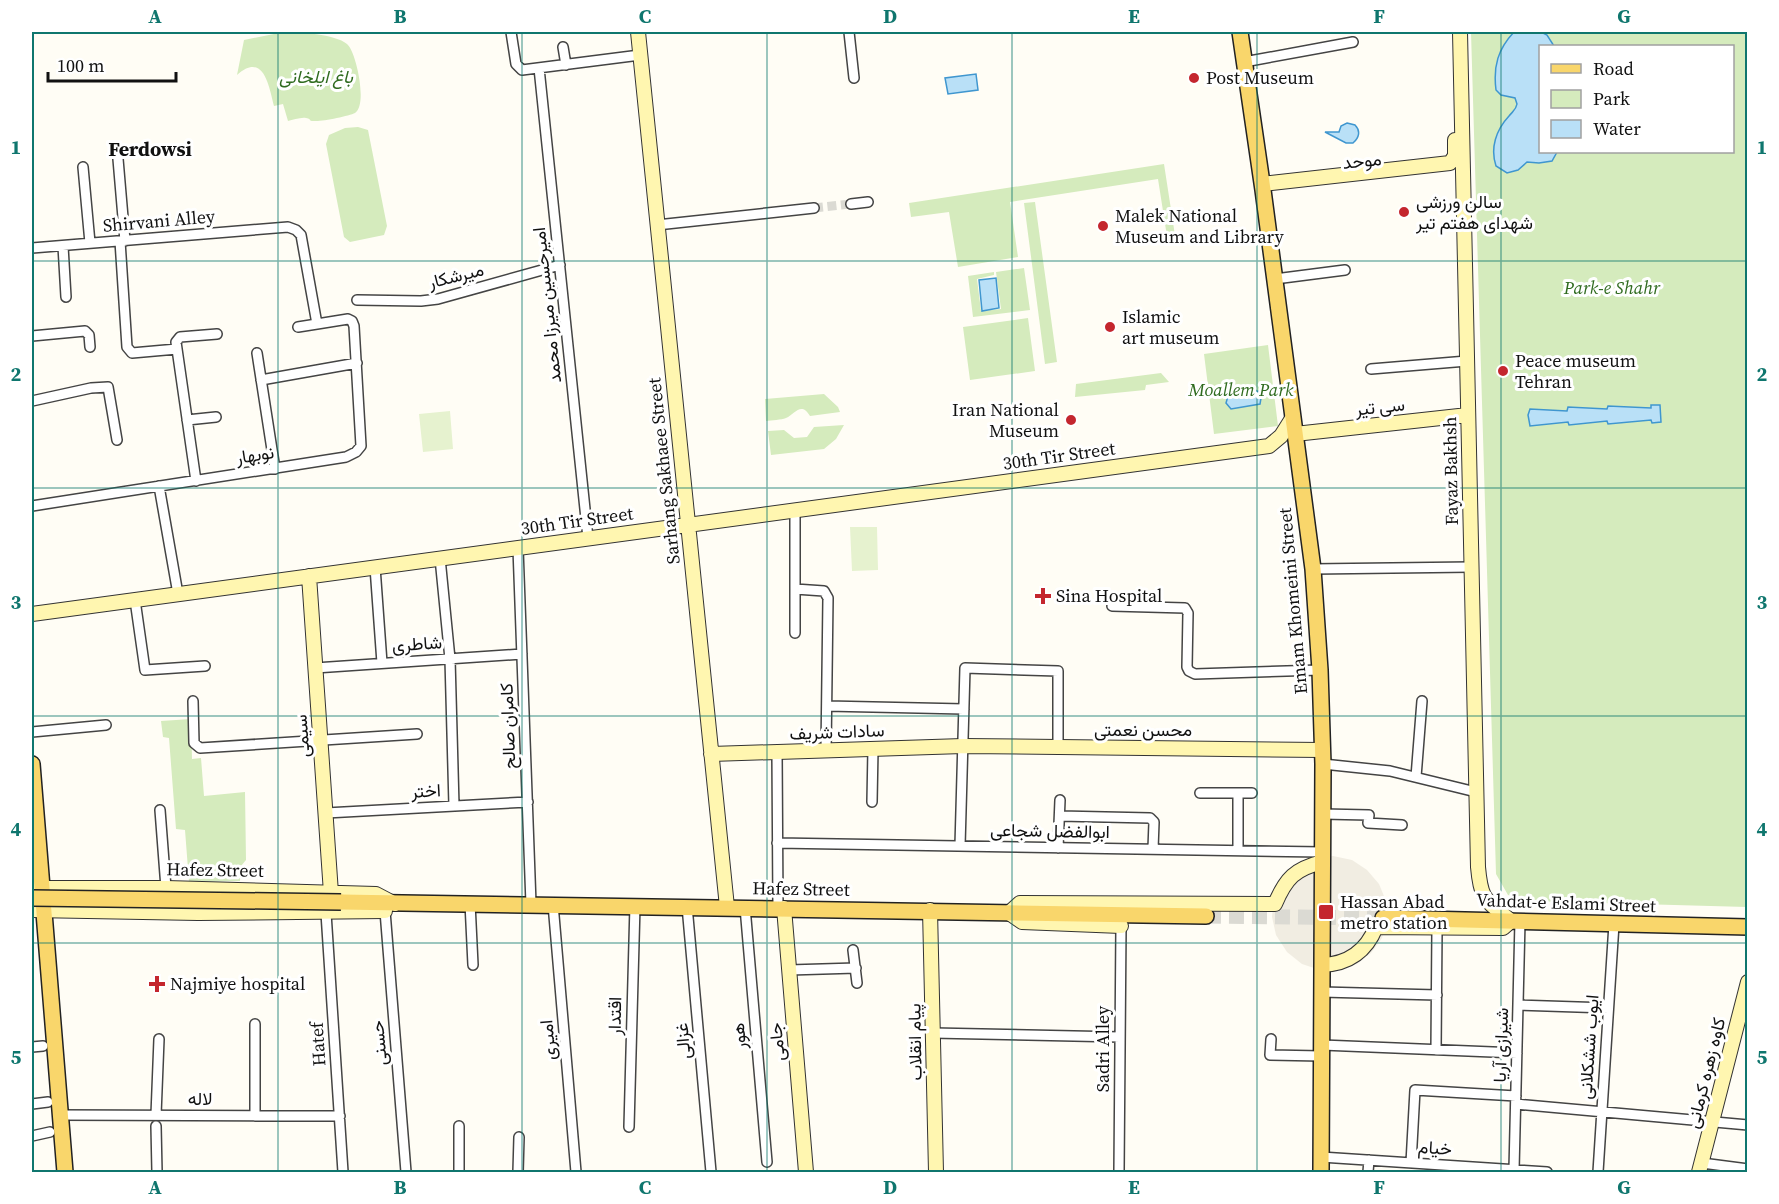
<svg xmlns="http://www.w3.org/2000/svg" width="1779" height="1204" viewBox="0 0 1779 1204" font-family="'Source Serif 4',Vazirmatn,serif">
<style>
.green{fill:#d5ebbd;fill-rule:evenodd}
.pitch{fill:#e6f2cf}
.plaza{fill:#f1ede2}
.water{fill:#b9e0f7;stroke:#3f96cf;stroke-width:1.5}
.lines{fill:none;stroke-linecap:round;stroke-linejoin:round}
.street-tunnel{stroke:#dbdad3;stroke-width:9;stroke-dasharray:9 4.5;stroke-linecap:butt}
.primary-tunnel{stroke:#dbdad3;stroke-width:15;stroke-dasharray:15 8;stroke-linecap:butt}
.street-casing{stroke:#444;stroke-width:12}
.secondary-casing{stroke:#333;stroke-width:16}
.primary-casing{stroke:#222;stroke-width:18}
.street{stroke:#fff;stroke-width:9}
.secondary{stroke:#fff6b0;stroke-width:14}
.primary{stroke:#f9d66b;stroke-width:15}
.primary-bridge-casing{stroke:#222;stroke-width:18;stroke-linecap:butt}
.primary-bridge{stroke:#f9d66b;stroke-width:15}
.grid{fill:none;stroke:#0f766e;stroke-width:1.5;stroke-opacity:0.55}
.poi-dot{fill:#c4262e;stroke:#fff;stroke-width:2}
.labels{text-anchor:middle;stroke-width:6;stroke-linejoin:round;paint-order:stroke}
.park-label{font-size:18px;font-style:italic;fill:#2f6b1f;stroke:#fff}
.poi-label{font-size:18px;fill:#111;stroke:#fff;text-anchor:start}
.street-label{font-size:18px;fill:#111;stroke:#fff}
.neighbourhood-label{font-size:20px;font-weight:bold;fill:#111;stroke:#fff}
.neatline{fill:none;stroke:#0f766e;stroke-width:2}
.grid-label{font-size:20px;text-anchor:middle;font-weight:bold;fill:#0f766e}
</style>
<rect width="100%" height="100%" fill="#fffdf5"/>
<path class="green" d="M284,32c15,0 51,2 63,12 9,7 21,61 8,69 -6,3 -34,9 -41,8 -7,0 -1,-2 -8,-3 -5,-1 -13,2 -18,3l-5,-17 -9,2c-5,-19 -10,-55 -37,-31l7,-35z
M1471,32h276v875l-218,-6 -21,-6 -12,-21zM1540,46h192v106h-192z
M358,127l10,3 19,96 -3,9 -34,7 -6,-5 -18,-93 3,-9 16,-7z
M1164,164l12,78 -8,1 -10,-64 -148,23 8,55 -60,10 -9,-55 -38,5 -2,-14z
M1035,202l22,160 -12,2 -21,-161z
M1024,268l6,42 -57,7 -5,-41 26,-4v3l-17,4 4,32 20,-2 -5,-37z
M1028,318l7,53 -65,9 -7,-53z
M1268,345l10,81 -64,8 -10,-80z
M1161,373l8,9 -23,3 -1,5 -70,7 1,-13z
M824,394l14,13 2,5 -30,4c-9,-15 -15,-2 -24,2 -5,2 -14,2 -20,3l-1,-22z
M844,425l-8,14 -12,10 -53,6 -3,-24 16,-1 10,8 13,-1 7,-10z
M191,719l1,40 9,-1 3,38 41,-4 1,68 -5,6 -1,15 -51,1 -4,-52 -9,-1 -7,-91 -6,-1 -2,-16z"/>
<path class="pitch" d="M450,411l3,38 -30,3 -4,-38z
M850,527h27l1,43 -26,1z"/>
<path class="plaza" d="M1333,856l19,4 15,10 12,14 7,17 1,19 -5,18 -11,15 -14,11 -18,6h-19l-18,-6 -15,-12 -11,-17 -4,-18 2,-20 40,-39z"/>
<path class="water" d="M1514,32h27l6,3 7,11h-14v106h17l-5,9 -13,2 -12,-1 -9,8 -11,3 -11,-7c-6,-18 0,-36 13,-50 4,-5 7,-6 8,-12l-2,-6 -14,-3 -5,-5c-3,-24 2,-41 18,-58z
M976,74l2,16 -30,4 -3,-16z
M1347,123l8,2c6,6 4,13 -2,18h-7l-21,-11h14l2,-6z
M996,278l3,30 -17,3 -3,-31z
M1258,391l3,7 -1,6 -29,5 -5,-6 2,-7z
M1651,405h9l1,17 -9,1 -1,-3 -43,4 -1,-3 -38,4 -1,-3 -38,4 -2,-11 2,-6 37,2 1,-4 39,2 1,-3 43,2z"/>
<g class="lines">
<path class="street-tunnel" d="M814,208l37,-4"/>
<path class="primary-tunnel" d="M1206,916l177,2"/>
<defs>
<path id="street" d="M511,32l5,32 6,6 118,-15
M849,32l5,46
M563,47l3,18
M1244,62l109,-20
M539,68l49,470
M118,159l7,82
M83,167l7,76
M851,204l17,-2
M657,225l157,-17
M120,241l7,106 5,6 45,-4
M63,246l3,51
M32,248l256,-21 8,3 5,5 16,89 31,-5 4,2 2,5 7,120 -5,6 -10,5 -314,49
M1275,279l70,-9
M357,300l64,1 17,-2 122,-34
M298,327l19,-3
M32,336l53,-5 4,4 1,12
M257,353l18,116
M1371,369l96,-8
M261,380l96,-17
M32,401l59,-13 17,-1 9,53
M187,420l29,-3
M196,481l-20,-139 4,-5 37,-3
M159,486l19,108
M795,510v123
M518,548l13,356
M440,558l10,101 4,147
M375,567l7,96
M1313,569l158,-2
M795,589l29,2 4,7 -2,153
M135,600l10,70 60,-4
M1112,606l73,2 3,5 -1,54 2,4 6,3 125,-4
M315,668l207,-14
M193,701l1,42 6,5 217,-14
M827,706l137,3
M32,732l74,-7
M777,752l1,156
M1323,764l67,7 86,21
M1416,777l6,-76
M1200,793h52
M872,802l1,-53
M160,810l6,78
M326,813l202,-11
M1323,814l46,1 -1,8 34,2
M1060,816l90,2 4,4 -1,27
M777,843l545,9
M960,846l5,-178 93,3v76
M1058,848l2,-48
M1238,850v-57
M470,903l3,62
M553,904l23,268
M687,906l24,266
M745,907l22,255
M385,911l21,261
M326,913l17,259
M853,950l4,33
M789,970l67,-2
M1322,992l115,3
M1519,1005l89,3
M255,1024v92
M933,1033l187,4
M1271,1039l-1,16 51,1
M1322,1045l195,8
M32,1047l11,-1
M1436,1050l1,-121
M32,1104l16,-2
M1516,1104l232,21
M60,1115l280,1
M156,1115l3,-76
M156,1126l1,46
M629,1127l6,-222
M32,1136l18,-4
M1321,1157l226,15
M1411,1163l4,-73 101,6
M1702,1163l46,6
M1514,1170l6,-249
M459,1172v-46
M518,1172l1,-35
M1119,1172l2,-246
M1368,1172l1,-12
M1598,1172l16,-248"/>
<path id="secondary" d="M638,32l89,875
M1262,184l188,-21 5,-7v-16
M1295,434l173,-19
M309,576l22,317
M32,614l1237,-168 12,-10 12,-19
M711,754l252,-8 359,4
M32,888h134l210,6 19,10
M784,908l22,264
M32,910l166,3 187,-2v-8
M930,910l6,262
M1121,926l-99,-4 -13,-9 11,-10 255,1c11,-26 20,-35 47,-42
M1322,965c26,-1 44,-13 54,-38l127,1 8,-7c-26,-22 -30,-20 -33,-54l-18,-835
M1699,1172l49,-190"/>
<path id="primary" d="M1240,32l23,158 50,379 7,101 3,94 -2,408
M32,764l33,408
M341,902l865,14
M1383,918l365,9"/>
</defs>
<use href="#street" class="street-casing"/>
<use href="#secondary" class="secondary-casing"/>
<use href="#primary" class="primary-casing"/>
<use href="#street" class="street"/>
<use href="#secondary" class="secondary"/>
<use href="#primary" class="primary"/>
<defs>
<path id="primary-bridge" d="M32,898l309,4"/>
</defs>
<use href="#primary-bridge" class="primary-bridge-casing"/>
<use href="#primary-bridge" class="primary-bridge"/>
</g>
<path class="grid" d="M278,32v1140M522,32v1140M767,32v1140M1012,32v1140M1257,32v1140M1501,32v1140M32,261h1716M32,488h1716M32,716h1716M32,943h1716"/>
<g class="poi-dot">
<circle cx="1194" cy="78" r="6"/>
<circle cx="1404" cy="212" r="6"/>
<circle cx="1103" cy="226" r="6"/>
<circle cx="1110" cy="327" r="6"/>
<circle cx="1503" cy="371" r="6"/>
<circle cx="1071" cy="420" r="6"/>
<path d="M1040 587h6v6h6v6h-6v6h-6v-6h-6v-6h6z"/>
<rect x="1318" y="904" width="16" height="16" rx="3"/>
<path d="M154 975h6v6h6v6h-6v6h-6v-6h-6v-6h6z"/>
</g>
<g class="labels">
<g class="park-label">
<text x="316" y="83">باغ ایلخانی</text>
<text x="1612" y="294">Park-e Shahr</text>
<text x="1241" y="396">Moallem Park</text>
</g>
<g class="poi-label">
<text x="1206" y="84">Post Museum</text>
<text x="1416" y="208">سالن ورزشی<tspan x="1416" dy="21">شهدای هفتم تیر</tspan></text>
<text x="1115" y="222">Malek National<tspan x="1115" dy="21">Museum and Library</tspan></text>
<text x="1122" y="323">Islamic<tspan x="1122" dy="21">art museum</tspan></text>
<text x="1515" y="367">Peace museum<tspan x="1515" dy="21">Tehran</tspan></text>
<text x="1059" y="416" text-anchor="end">Iran National<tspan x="1059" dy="21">Museum</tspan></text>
<text x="1056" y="602">Sina Hospital</text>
<text x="1340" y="908">Hassan Abad<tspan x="1340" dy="21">metro station</tspan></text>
<text x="170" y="990">Najmiye hospital</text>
</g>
<g class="street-label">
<text transform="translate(1362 161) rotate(-6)" y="6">موحد</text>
<text transform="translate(159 221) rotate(-5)" y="6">Shirvani Alley</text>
<text transform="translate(456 276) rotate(-14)" y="6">میرشکار</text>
<text transform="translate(547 305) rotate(-96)" y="6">امیرحسین میرزا محمد</text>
<text transform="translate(1380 407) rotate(-6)" y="6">سی تیر</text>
<text transform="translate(255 455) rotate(-9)" y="6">نوبهار</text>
<text transform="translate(1059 456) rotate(-8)" y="6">30th Tir Street</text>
<text transform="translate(664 471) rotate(-96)" y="6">Sarhang Sakhaee Street</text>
<text transform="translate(1451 471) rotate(-91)" y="6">Fayaz Bakhsh</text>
<text transform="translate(577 521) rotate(-8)" y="6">30th Tir Street</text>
<text transform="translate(1293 601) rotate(-95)" y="6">Emam Khomeini Street</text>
<text transform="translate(417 644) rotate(-4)" y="6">شاطری</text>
<text transform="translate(508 726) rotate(-92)" y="6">کامران صالح</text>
<text x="1143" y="736">محسن نعمتی</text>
<text transform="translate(837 732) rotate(-2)" y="6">سادات شریف</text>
<text transform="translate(302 736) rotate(-94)" y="6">سیمی</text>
<text transform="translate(426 791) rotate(-3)" y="6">اختر</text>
<text transform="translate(1050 831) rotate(1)" y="6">ابوالفضل شجاعی</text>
<text transform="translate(215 870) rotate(1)" y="6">Hafez Street</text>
<text transform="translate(801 889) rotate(1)" y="6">Hafez Street</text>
<text transform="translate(1566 903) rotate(2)" y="6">Vahdat-e Eslami Street</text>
<text transform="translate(615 1016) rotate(-89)" y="6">اقتدار</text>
<text transform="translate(739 1036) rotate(-95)" y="6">هور</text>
<text transform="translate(548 1040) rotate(-95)" y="6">امیری</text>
<text transform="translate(683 1041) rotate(-95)" y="6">غزالی</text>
<text transform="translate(777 1042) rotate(-95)" y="6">جامی</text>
<text transform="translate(915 1042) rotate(-91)" y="6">پیام انقلاب</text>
<text transform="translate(379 1043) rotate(-95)" y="6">حسنی</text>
<text transform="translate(318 1044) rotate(-94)" y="6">Hatef</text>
<text transform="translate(1501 1045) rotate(-88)" y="6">شیرازی آریا</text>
<text transform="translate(1589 1047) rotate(-86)" y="6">ایوب ششکلانی</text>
<text transform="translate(1103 1049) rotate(-90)" y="6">Sadri Alley</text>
<text transform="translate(1706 1073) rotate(-76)" y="6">کاوه زهره کرمانی</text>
<text x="200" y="1105">لاله</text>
<text transform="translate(1435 1148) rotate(4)" y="6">خیام</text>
</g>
<g class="neighbourhood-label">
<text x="150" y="156">Ferdowsi</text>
</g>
</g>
<rect width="1779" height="1204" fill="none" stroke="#ffffff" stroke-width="66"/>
<rect x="1539" y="45" width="195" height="108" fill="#ffffff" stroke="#a0a0a0" stroke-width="1.5"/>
<rect x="1551" y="64" width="30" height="9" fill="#f9d66b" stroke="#a0a0a0" stroke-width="1.5"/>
<text x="1593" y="75" font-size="18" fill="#111111">Road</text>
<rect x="1551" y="90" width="30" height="18" fill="#d5ebbd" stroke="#a0a0a0" stroke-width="1.5"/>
<text x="1593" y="105" font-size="18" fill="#111111">Park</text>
<rect x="1551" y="120" width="30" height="18" fill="#b9e0f7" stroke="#a0a0a0" stroke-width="1.5"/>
<text x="1593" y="135" font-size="18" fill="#111111">Water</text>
<path d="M48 72v9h128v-9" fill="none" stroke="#111111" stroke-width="3"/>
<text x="57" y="72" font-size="18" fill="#111111" stroke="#ffffff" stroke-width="4.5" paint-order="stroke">100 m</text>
<rect x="33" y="33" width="1713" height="1138" class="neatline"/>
<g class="grid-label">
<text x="155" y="23">A</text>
<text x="400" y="23">B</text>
<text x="645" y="23">C</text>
<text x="890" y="23">D</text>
<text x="1134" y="23">E</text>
<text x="1379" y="23">F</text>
<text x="1624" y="23">G</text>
<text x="16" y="154">1</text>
<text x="1762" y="154">1</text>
<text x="16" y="381">2</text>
<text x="1762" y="381">2</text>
<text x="16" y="609">3</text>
<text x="1762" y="609">3</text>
<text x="16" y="836">4</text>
<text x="1762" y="836">4</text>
<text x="16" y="1064">5</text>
<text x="1762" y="1064">5</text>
<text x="155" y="1194">A</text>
<text x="400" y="1194">B</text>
<text x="645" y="1194">C</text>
<text x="890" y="1194">D</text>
<text x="1134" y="1194">E</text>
<text x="1379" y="1194">F</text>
<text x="1624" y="1194">G</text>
</g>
</svg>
